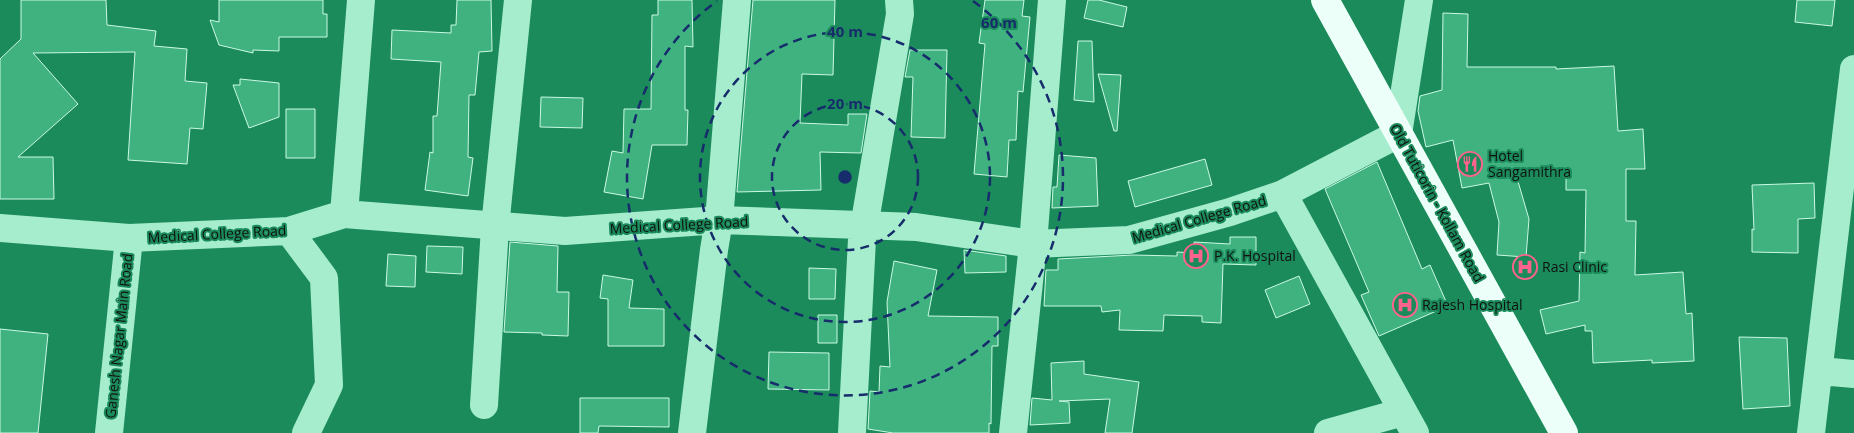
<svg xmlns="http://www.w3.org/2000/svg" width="1854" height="433" viewBox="0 0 1854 433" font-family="'Open Sans',sans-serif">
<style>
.building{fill:#3fb280;stroke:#cbf9e5}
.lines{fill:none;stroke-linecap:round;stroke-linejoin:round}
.minor{stroke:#a6edce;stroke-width:28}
.major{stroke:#ecfff8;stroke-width:28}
.ring{fill:none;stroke:#162c6b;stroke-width:2.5;stroke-dasharray:9 6}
.labels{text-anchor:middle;stroke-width:4;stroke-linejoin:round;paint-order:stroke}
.poi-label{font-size:14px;fill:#111;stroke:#1b8b5b;text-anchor:start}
.street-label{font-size:14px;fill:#111;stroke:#1b8b5b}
.centre{fill:#162c6b;stroke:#1b8b5b;stroke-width:2.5}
.ring-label{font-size:15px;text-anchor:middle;font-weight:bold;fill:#162c6b;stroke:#1b8b5b;stroke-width:4;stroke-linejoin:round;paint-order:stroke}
</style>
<rect width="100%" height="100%" fill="#1b8b5b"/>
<path class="building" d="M21,0h85l1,25 49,6 -2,15 33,3 -2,32 22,2 -4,46 -13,-1 -3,36 -59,-4 7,-108 -102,1 45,51 -60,53h35l1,42h-54v-140l21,-20z
M219,0h104v14h4v23h-48v14l-26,-1v3l-34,-8 -9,-25 9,2z
M457,0h34l1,51 -13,1 -4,43h-6l-1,62 5,1 -5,38 -43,-6 5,-38 3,1v-37h4l4,-54 -50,-3 1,-29 59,3v-8h5z
M658,0h34l1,47 -8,-1v64h3l-1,35h-35l-9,54 -39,-7 8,-41 11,2 1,-44h27l1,-94h6z
M753,0h82l-2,75 -31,-1 -2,49 48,2v-11h19l-6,39 -41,-1 1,38 -84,2z
M985,0h39l-2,16 8,1 -7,75 -5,-1 -2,49h-7l-2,37 -33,-3 11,-130 -6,-1z
M1088,0h11l28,7 -4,20 -39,-9z
M1797,0h38l-3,26 -37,-4z
M1443,13l25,1 -1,53h89v2l58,-3 4,65 25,-2 2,40h-19v52h10l-1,54 48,-3 3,42 6,-1 2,48 -42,2v-3l-59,3 -1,-32h-7v-6l-39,9 -6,-24 39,-9 1,-49 5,1 1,-63h-20v-22l-49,10 12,41 -3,38 -29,-2 2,-33 -10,-39 -27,5 -9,-48 -27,7 -8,-36 2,-15 22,-6z
M1078,41h14l2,61 -20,-2z
M910,50h37l-2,88 -34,-1 2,-60h-8z
M1098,74l23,1 -4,56h-3z
M240,79l39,4v34l-30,11 -16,-43h7z
M541,97l42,1 -1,30 -42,-1z
M286,109h29v49h-29z
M1059,155l37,3 2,48 -46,2 1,-21h4z
M1205,159l7,26 -77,22 -7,-26z
M1377,162l45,107 8,-4 18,41 -69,30 -18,-41 8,-3 -44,-103z
M1814,183l1,35 -17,1v34l-46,-1v-23l2,1 -2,-45z
M1230,237h26v28l-33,-1 -2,59 -19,-1v-6l-38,-1 -1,16 -44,-1 1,-20 -18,2 -1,-6h-57l2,-36h12v-11l75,-4 44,1v-4l17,1v-11l36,2z
M510,242l48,4 -1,46h12l-1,44 -26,-1v-2l-38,-1z
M427,246l36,1 -1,27 -36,-2z
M964,250l42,6v16l-41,1z
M388,254l28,2 -1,31 -29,-1z
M894,261l43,9 -9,46 70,1v29h-6l-1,78 -2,-1v10h-96l-25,-4 2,-38 9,1 1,-26 10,1 -3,-65z
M809,268l27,1 -1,30h-26z
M603,275l30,5 -4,28 35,1v37h-56v-47l-8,-1z
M1299,276l11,28 -34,14 -11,-28z
M818,315h19v28h-19z
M0,329l48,5 -10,99h-38z
M1739,337l48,1 3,68 -47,3z
M769,352l60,1v37l-61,-1z
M1084,361v13l55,8 -7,51h-27l5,-34 -51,2 10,1 1,21 -40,2 2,-27 20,2 -1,-37z
M580,398h89v29l-70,-1 -1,7h-18z"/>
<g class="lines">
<path class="minor" d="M1283,194l132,239
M344,214l17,-214
M0,228l129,10 160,-7 55,-17 221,17 154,-11 197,7 117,17 96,-4 101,-28 53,-18 115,-60 21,-134
M289,231l35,47 5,107 -23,48
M1820,371l34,3
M484,405l11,-178 23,-227
M109,433l20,-195
M692,433l22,-183 5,-30 18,-220
M852,433l10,-194 38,-225 -1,-14
M1013,433l20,-189 19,-244
M1328,433l75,-21
M1811,433l43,-364"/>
<path class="major" d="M1325,0l239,433"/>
</g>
<g class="ring">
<circle cx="845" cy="177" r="73"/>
<circle cx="845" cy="177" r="145"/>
<path d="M973 1A218 218 0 1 1 717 1"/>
</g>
<defs>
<symbol id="restaurant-ring" viewBox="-11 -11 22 22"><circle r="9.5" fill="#1b8b5b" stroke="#fe628e" stroke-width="1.5"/><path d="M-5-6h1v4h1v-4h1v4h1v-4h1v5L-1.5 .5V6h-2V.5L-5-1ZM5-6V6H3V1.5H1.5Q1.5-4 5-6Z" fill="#fe628e"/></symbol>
<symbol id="hospital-ring" viewBox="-11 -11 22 22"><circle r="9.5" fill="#1b8b5b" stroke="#fe628e" stroke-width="1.5"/><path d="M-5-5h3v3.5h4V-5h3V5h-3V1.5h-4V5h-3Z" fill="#fe628e"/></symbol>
</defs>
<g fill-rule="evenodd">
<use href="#restaurant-ring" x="1456" y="150" width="28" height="28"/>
<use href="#hospital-ring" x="1182" y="242" width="28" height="28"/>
<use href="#hospital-ring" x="1511" y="253" width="28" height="28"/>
<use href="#hospital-ring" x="1391" y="291" width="28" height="28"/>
</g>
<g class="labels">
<g class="poi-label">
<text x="1488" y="161">Hotel<tspan x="1488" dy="16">Sangamithra</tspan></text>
<text x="1214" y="261">P.K. Hospital</text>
<text x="1542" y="272">Rasi Clinic</text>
<text x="1422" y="310">Rajesh Hospital</text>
</g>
<g class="street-label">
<text transform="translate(1437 203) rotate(61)" y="5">Old Tuticorin - Kollam Road</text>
<text transform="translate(1199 219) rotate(-16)" y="5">Medical College Road</text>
<text transform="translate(679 225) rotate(-3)" y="5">Medical College Road</text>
<text transform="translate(217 234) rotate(-3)" y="5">Medical College Road</text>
<text transform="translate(119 336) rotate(-84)" y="5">Ganesh Nagar Main Road</text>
</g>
</g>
<circle cx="845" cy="177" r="8" class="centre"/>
<g class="ring-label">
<text x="999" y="28">60 m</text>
<text x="845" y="37">40 m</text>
<text x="845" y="109">20 m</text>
</g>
</svg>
